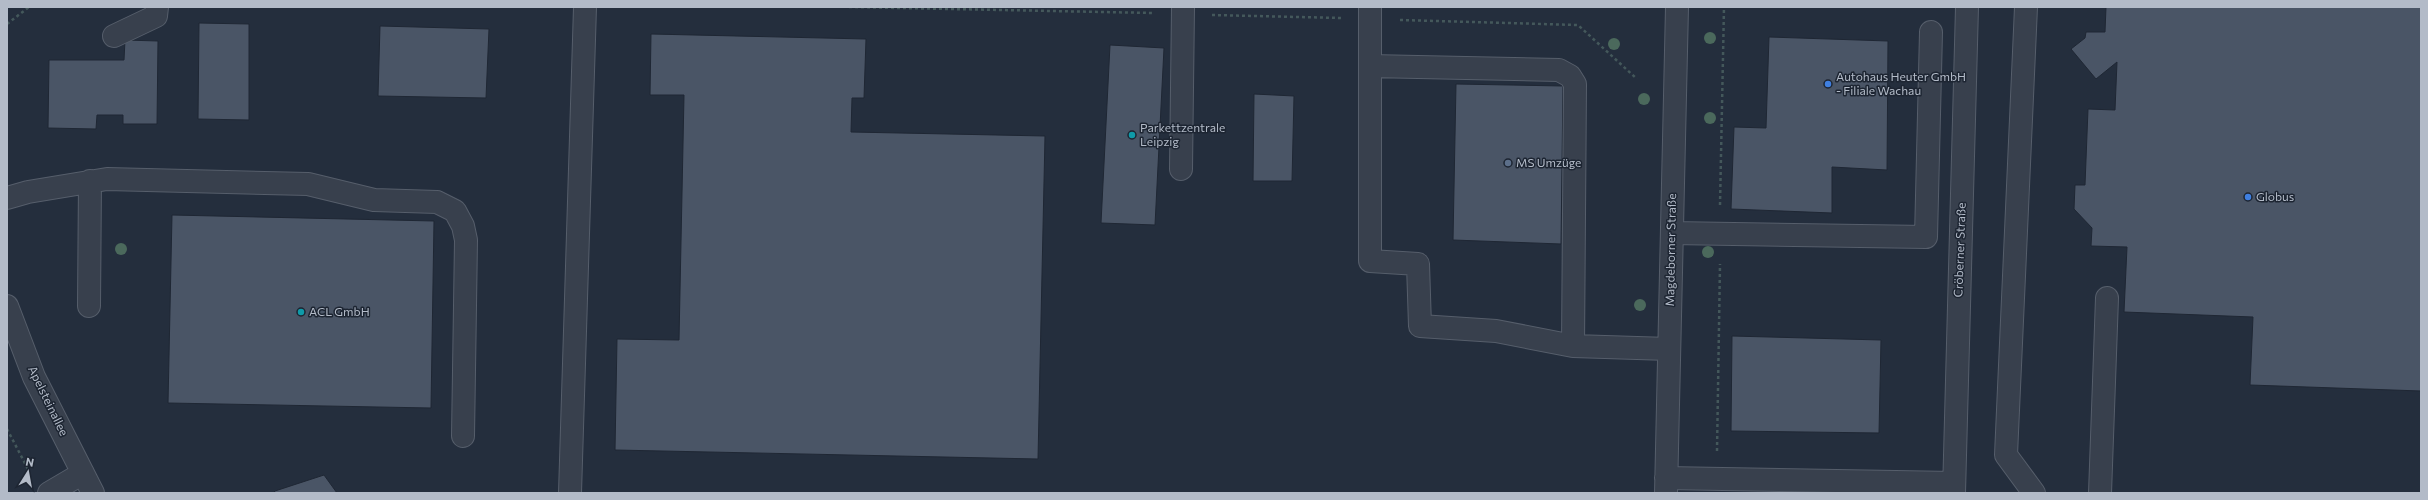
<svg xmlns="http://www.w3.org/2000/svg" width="2428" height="500" viewBox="0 0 2428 500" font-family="Commissioner,sans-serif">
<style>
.building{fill:#4a5566;stroke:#1f2734}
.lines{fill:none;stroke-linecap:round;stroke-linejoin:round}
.minor-casing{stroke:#565e6b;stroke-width:24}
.path{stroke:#44585b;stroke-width:2.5;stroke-dasharray:3 3;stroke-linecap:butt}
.minor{stroke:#38404d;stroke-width:22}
.tree{fill:#4b695c}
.shop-dot{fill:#3f7fe0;stroke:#1d2532;stroke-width:1.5}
.culture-dot{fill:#0f9aa8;stroke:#1d2532;stroke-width:1.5}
.service-dot{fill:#5c6f8a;stroke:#1d2532;stroke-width:1.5}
.labels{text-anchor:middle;stroke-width:3;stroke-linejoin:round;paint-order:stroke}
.poi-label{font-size:12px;fill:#b3bbc8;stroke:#1d2532;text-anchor:start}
.street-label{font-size:12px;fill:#b3bbc8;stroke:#1d2532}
</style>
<rect width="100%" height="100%" fill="#242e3d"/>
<path class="building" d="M2106,7h315v384l-171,-6 3,-68 -129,-5 3,-65 -36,-1 1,-18 -18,-19 1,-24h10l3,-76 27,1 2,-48 -21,17 -25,-30 14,-11 1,-6h19z
M199,23l50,1v96l-51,-1z
M380,26l109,3 -3,69 -108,-2z
M651,34l215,5 -2,59h-12l-1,34 194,4 -7,323 -423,-9 2,-111 62,1 5,-245h-34z
M1769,37l119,4 -1,129 -55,-3v46l-101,-4 3,-82 32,1z
M125,40l33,1 -1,83h-34v-9h-26l-1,14 -48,-1 1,-68h75z
M1110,45l54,3 -9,177 -54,-2z
M1456,84l107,2 -2,158 -108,-4z
M1254,94l40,2 -2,85h-39z
M172,215l262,6 -3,187 -263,-5z
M1732,336l149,4 -2,93 -148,-2z
M324,475l13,18h-64l2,-2z"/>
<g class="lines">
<defs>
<path id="minor" d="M1370,7v254l48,3 2,62 76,5 77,15 96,3
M2026,7l-20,448 28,38
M114,36l42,-20 1,-9
M1370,66l189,4 11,6 5,8 -2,262
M1181,169l2,-162
M7,198l21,-6 79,-13 201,5 66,16 63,2 18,9 8,15 3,14 -3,196
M1672,233l254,4 5,-205
M7,306l27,71 59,116
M89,306l1,-125
M1666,478l288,5
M49,493l34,-20
M570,493l15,-486
M1666,493l11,-486
M1954,493l13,-486
M2100,493l7,-195"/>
</defs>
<use href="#minor" class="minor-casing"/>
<path class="path" d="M849,7l304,6
M1212,15l129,3
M1400,20l178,5 59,54
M7,24l22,-17
M1720,205l4,-198
M7,429l22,42
M1717,451l3,-187"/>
<use href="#minor" class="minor"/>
</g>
<g class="tree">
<circle cx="1710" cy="38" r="6"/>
<circle cx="1614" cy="44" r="6"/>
<circle cx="1644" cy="99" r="6"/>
<circle cx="1710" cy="118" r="6"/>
<circle cx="121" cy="249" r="6"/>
<circle cx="1708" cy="252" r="6"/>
<circle cx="1640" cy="305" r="6"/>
</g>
<g class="shop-dot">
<circle cx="1828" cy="84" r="4"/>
<circle cx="2248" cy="197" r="4"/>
</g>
<g class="culture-dot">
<circle cx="1132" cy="135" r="4"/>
<circle cx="301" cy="312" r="4"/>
</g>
<circle class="service-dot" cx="1508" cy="163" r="4"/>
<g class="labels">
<g class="poi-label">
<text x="1836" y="81">Autohaus Heuter GmbH<tspan x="1836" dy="14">- Filiale Wachau</tspan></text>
<text x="1140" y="132">Parkettzentrale<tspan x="1140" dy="14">Leipzig</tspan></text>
<text x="1516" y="167">MS Umzüge</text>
<text x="2256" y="201">Globus</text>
<text x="309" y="316">ACL GmbH</text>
</g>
<g class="street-label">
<text transform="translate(1671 250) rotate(-89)" y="4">Magdeborner Straße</text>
<text transform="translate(1960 250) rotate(-88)" y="4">Cröberner Straße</text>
<text transform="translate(48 401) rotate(64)" y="4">Apelsteinallee</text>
</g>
</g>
<rect width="2428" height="500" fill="none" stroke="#b3bbc8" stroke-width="16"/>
<g transform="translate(28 472) rotate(11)" stroke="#1d2532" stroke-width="3" paint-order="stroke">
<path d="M0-3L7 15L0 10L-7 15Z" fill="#b3bbc8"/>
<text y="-6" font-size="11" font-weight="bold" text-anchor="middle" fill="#b3bbc8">N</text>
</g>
</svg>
